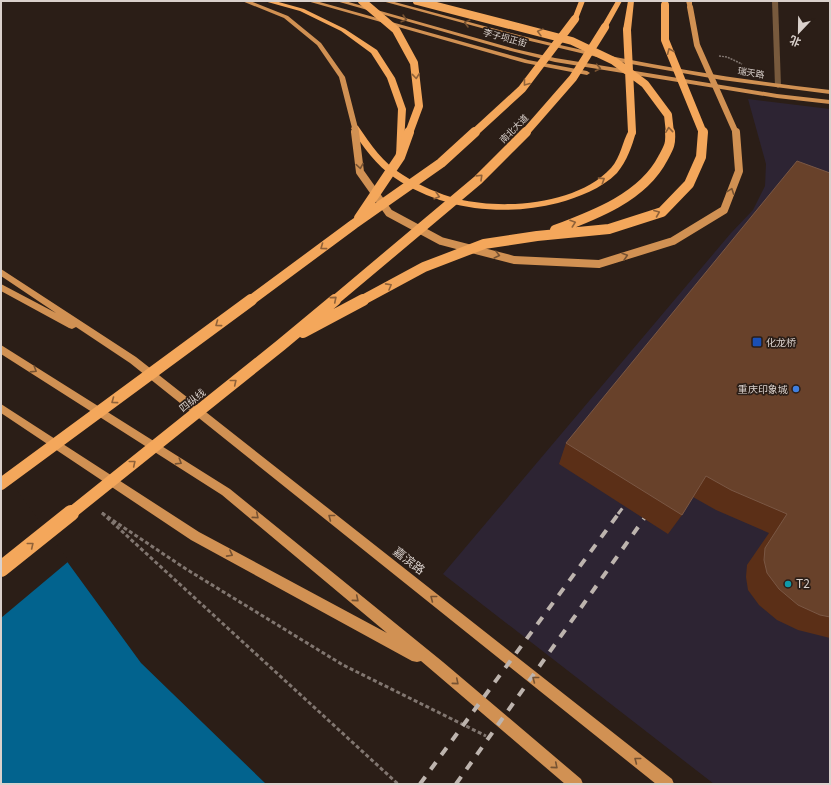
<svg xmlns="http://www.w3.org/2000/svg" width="831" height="785" viewBox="0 0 831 785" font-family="Georgia,'Noto Sans SC',serif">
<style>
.commercial{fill:#2d2433}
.water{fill:#02638e}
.pier{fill:#2b1e17}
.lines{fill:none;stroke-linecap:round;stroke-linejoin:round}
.path-far2{stroke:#817670;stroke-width:1.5;stroke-dasharray:2 1;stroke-linecap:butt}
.path-far1{stroke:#817670;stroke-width:2.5;stroke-dasharray:3 2;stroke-linecap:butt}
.path{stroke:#817670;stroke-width:3;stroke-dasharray:4 2.5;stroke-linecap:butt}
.minor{fill:#785a3d;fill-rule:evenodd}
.major{fill:#d19153;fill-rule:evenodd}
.highway{fill:#f4a75b;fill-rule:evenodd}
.rail-far1{stroke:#bdb4ae;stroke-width:3;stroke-dasharray:7 7;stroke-linecap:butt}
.rail{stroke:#bdb4ae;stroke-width:4;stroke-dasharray:9 9;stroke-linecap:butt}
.major-bridge-far1{stroke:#d19153;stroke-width:6}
.major-bridge{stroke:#d19153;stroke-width:8}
.highway-bridge-far3{stroke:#f4a75b;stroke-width:8}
.highway-bridge-far2{stroke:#f4a75b;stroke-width:10}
.highway-bridge-far1{stroke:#f4a75b;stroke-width:12}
.highway-bridge{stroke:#f4a75b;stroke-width:16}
.wall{fill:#5b2f17}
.building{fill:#68412a;stroke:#7a5744}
.oneway{stroke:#765232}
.oneway2{stroke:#906239}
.transit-dot{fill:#1a4fb4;stroke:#2b1e17;stroke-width:1.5}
.shop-dot{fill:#3f7fe0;stroke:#2b1e17;stroke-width:1.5}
.culture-dot{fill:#0f9aa8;stroke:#2b1e17;stroke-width:1.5}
.labels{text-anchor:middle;stroke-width:3.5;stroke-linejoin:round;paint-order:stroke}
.far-street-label{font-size:9px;fill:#dad1cc;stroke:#2b1e17}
.poi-label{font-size:10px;fill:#dad1cc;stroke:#2b1e17;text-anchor:start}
.street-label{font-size:10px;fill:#dad1cc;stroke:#2b1e17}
.near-street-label{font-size:12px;fill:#dad1cc;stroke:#2b1e17}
.near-poi-label{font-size:12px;fill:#dad1cc;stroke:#2b1e17;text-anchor:start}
</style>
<rect width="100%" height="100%" fill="#2b1e17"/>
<path class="commercial" d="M748,99l82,10v675h-116l-271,-210 288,-341 22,-23 12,-24 1,-22z"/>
<path class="water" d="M1,471l140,192 125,121h-265z"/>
<path class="pier" d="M1,469l68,92 -68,57z"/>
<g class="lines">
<path class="path-far2" d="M719,56l8,1 15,7"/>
<path class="path-far1" d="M102,513l1,1
M102,513l2,1"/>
<path class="path" d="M102,513l296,271
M102,513l84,56 157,96 143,71"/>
<path class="minor" d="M772,1h6l3,85 -3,2 -3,-2z"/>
<path class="major" d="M242,1h8l38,15 33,27 24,34 13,51 -1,1 -5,-1 -13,-51 -22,-32 -33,-27z
M307,1h9l212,59 59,11 3,2 -3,2 -62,-12z
M336,1h9l170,48 40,9 222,36 53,6v4l-53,-6 -222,-36 -44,-11z
M382,1h9c74,20 148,41 224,56 71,14 143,25 215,33v4l-108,-14 -108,-19 -88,-21z
M686,1h6v7h-4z
M1,269l135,88 536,422 2,5h-18l-526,-421 -54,-36 -4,2 -3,-1 -68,-37v-7l55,29 -55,-37z
M1,345l229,144 213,173 138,117 2,5h-18l-144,-123 -4,1 -5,-1 -221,-121 -190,-127v-9l198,128 188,101 -165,-138 -221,-141z"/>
<path class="highway" d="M264,1h11l29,8 41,20 32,21 18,28 11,31 -3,50h-6l-1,-2 2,-48 -11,-31 -16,-25 -30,-22 -41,-20z
M579,1h6l-7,18 -3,2 -3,-2z
M616,1h6l-15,27h-4l-2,-1z
M628,1h6l-3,29 -4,2 -4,-2z
M355,125l3,1c13,19 25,37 45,49 17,11 36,19 55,24 46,11 119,6 153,-31 10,-11 11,-26 18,-38l3,-1 4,3c-4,14 -9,29 -19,41 -16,16 -38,24 -59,30 -55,14 -116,7 -163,-25 -19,-13 -32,-31 -44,-50z"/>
<path class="rail-far1" d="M618,514l13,-17
M647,514l3,-4"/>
<path class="rail" d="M420,784l199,-271
M456,784l192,-271"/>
<path class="major-bridge-far1" d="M690,7l7,38 39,88
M355,128l1,5"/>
<path class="major-bridge" d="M355,132l5,40 29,41 52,28 73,19 85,4 74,-23 51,-31 15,-39 -3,-39"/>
<path class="highway-bridge-far3" d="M362,1l34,29 18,33 5,43 -10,27
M417,1l155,40 42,20 31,23 23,31 2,18
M665,5v35l38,93
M627,30l5,102
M474,133l48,-44 53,-70
M525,133l48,-55 32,-51"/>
<path class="highway-bridge-far2" d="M359,218l41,-61 9,-25
M555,230c40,-15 88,-33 108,-72 6,-11 8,-14 7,-26
M250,301l104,-77 87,-61 34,-31
M334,301l144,-121 48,-48
M361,301l63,-34 60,-23 53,-8 72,-7 53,-17 27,-28 12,-27 2,-25"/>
<path class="highway-bridge-far1" d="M303,332l60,-32
M1,484l250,-184
M70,514l211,-169 54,-45"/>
<path class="highway-bridge" d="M1,569l70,-56"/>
</g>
<path class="wall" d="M830,173v465l-32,-8 -21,-10 -18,-15 -11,-15 -2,-13 1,-12 22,-32 -53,-23 -23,-13 -11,18 -14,19 -109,-70 7,-21z"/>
<path class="building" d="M797,161l33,12v444l-10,-2 -22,-10 -19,-16 -12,-16 -3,-13 1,-12 22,-34 -56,-24 -25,-14 -24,39 -116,-72z"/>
<defs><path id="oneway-chevron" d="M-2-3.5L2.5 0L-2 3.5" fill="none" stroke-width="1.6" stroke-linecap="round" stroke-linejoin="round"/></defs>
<g class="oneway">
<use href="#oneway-chevron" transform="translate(404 19) rotate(16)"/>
<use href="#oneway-chevron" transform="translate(467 23) rotate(-165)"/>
<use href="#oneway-chevron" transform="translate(598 68) rotate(11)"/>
<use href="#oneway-chevron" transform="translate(360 166) rotate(81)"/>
<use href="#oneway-chevron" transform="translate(731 191) rotate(-70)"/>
<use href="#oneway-chevron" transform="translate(497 255) rotate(14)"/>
<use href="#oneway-chevron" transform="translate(625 256) rotate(-17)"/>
<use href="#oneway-chevron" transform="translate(34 370) rotate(32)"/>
<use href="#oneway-chevron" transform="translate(179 462) rotate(32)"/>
<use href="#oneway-chevron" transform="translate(256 516) rotate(40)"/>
<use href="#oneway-chevron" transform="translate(331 517) rotate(-142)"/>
<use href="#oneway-chevron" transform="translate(230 554) rotate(28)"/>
<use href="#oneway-chevron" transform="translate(433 598) rotate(-142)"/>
<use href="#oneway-chevron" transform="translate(356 599) rotate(40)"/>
<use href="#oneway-chevron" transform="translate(535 679) rotate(-142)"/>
<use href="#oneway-chevron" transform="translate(456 682) rotate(40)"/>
<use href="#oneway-chevron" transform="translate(637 760) rotate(-142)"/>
<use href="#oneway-chevron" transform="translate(555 766) rotate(40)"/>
</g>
<g class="oneway2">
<use href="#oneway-chevron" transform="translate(540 32) rotate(-165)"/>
<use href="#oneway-chevron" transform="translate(670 51) rotate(-113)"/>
<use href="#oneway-chevron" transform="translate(416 76) rotate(84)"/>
<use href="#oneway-chevron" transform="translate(526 83) rotate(128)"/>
<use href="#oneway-chevron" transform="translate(669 130) rotate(-96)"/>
<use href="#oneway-chevron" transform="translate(480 177) rotate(-44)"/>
<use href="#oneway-chevron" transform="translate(602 180) rotate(-33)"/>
<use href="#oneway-chevron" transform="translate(437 196) rotate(16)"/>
<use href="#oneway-chevron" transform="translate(657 213) rotate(-22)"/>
<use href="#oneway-chevron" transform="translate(573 223) rotate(-19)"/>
<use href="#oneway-chevron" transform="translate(323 247) rotate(144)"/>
<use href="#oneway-chevron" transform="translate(389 286) rotate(-29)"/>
<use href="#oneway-chevron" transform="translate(334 299) rotate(-40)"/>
<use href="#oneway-chevron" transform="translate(218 324) rotate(144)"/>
<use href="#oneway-chevron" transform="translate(234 382) rotate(-39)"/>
<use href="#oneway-chevron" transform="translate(114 401) rotate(144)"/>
<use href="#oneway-chevron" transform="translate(133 463) rotate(-39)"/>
<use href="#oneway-chevron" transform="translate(31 545) rotate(-39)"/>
</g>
<rect class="transit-dot" x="752" y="337" width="10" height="10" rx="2"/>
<circle class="shop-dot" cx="796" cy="389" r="4"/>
<circle class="culture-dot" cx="788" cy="584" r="4"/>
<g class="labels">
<g class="far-street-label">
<text transform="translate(505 38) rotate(15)" y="3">李子坝正街</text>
<text transform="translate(751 73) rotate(9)" y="3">瑞天路</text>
<text transform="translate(514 129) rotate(-45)" y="3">南北大道</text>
</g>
<g class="poi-label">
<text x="766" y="346">化龙桥</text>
<text x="788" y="393" text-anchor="end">重庆印象城</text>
</g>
<g class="street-label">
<text transform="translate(192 400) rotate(-39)" y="4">四纵线</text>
</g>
<g class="near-street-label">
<text transform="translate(409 561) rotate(38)" y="4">嘉滨路</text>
</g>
<g class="near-poi-label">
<text x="796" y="588">T2</text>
</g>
</g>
<rect width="831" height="785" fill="none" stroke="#dad1cc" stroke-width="4"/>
<g transform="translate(799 32) rotate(202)" stroke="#2b1e17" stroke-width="3" paint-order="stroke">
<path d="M0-3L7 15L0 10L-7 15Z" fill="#dad1cc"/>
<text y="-6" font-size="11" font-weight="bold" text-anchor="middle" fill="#dad1cc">北</text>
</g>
</svg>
